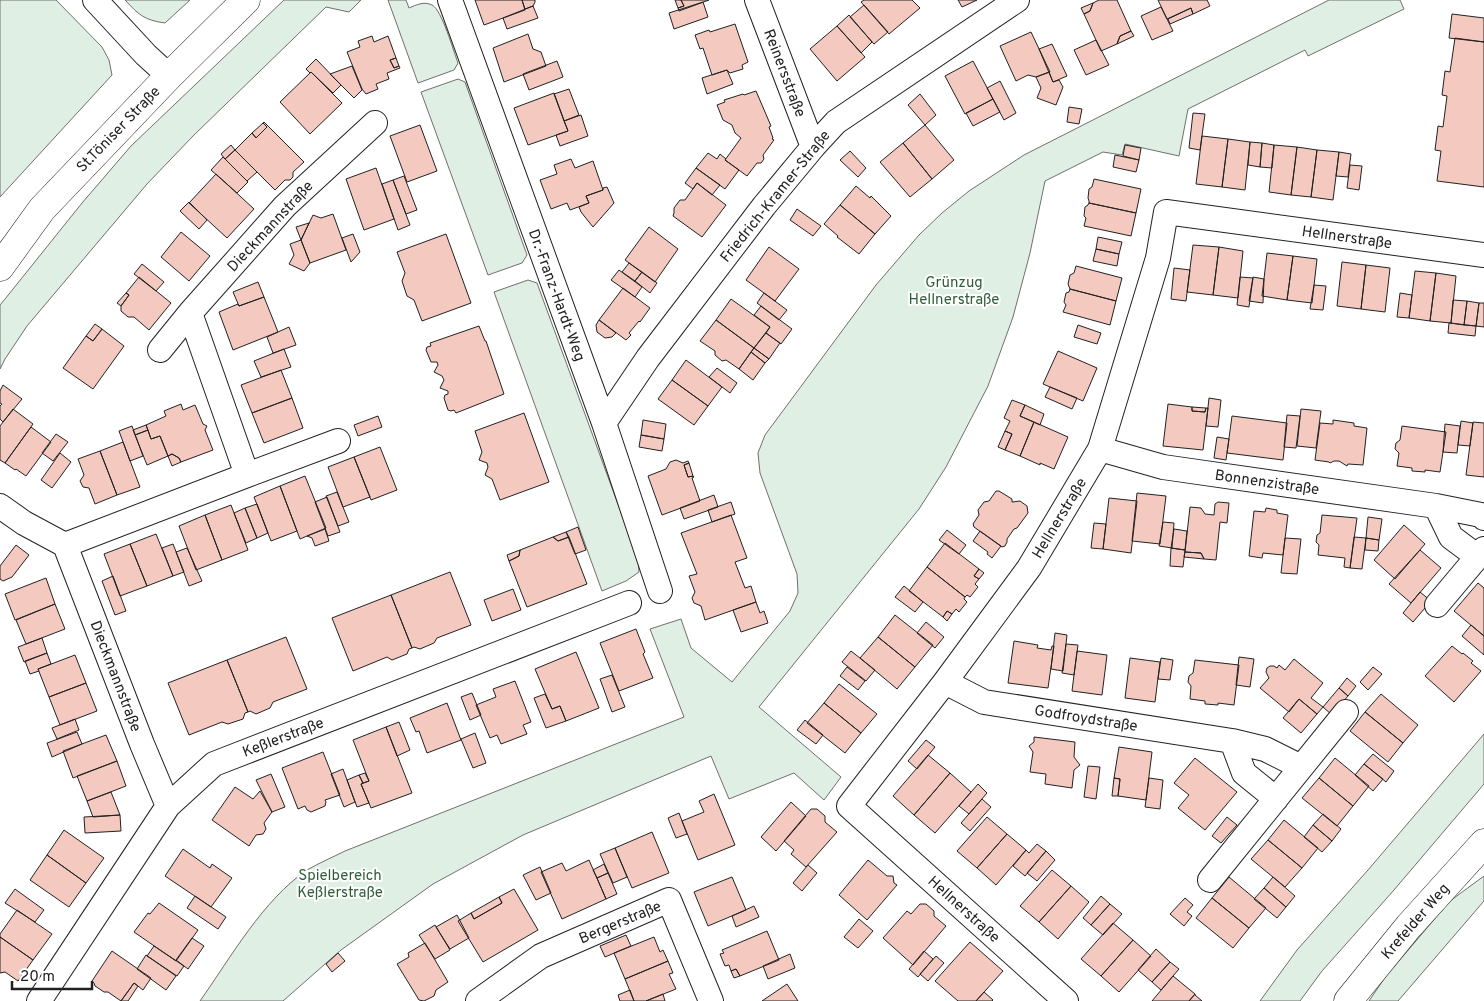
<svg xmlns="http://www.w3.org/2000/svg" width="1484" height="1001" viewBox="0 0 1484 1001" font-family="Overpass,sans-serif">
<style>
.green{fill:#e0efe3;stroke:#6f6f6f}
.building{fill:#f3c9c0;stroke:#222}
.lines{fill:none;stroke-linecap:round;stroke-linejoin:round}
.minor-casing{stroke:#222;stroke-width:26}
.tertiary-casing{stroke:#222;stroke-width:29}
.secondary-casing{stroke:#222;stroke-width:29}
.minor{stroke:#fff;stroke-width:24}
.tertiary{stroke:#fff;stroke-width:28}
.secondary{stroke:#fff;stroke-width:28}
.labels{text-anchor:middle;stroke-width:4;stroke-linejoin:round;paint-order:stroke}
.street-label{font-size:15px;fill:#222;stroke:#fff}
.park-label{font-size:15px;fill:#2f5e38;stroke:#fff}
</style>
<rect width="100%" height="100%" fill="#fff"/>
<path class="green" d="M0,0h56l46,47 7,13 3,15 -112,122z
M125,0h65l-25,23c-21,-3 -26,-8 -40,-23z
M284,0h77l-12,12 -23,-5 -132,128 -47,49 -120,142 -22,33 -5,10v-64l5,-6 77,-96 49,-57z
M388,0h18l3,8c7,-3 15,-7 23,-3 10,5 21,45 26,58l-4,7 -36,13z
M1329,0h71l4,9 -96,47 -3,-6 -117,59 -9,47 -54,-12 -3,11 -19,-3 -58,29 -15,72 -17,64 -25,69 -42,81 -27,42 -160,198 82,70 -17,23 -30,-27 -65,26 -18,-43 -188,79 -90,49 -92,66 -58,51h-83c31,-44 63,-101 107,-131 12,-7 26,-13 38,-19l339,-134 -34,-88 31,-10 10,29 41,34 58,-71 8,-18 -1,-19 -37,-101 -2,-20 7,-18 111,-150 43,-50 23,-22 27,-22 55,-36z
M458,79l7,3 62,173 -5,8 -34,12 -67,-183z
M528,280l9,3 101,276 1,13 -13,9 -24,10 -108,-299z
M1484,734v50l-90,106 -72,81 -22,30h-40l37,-51 71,-80z
M1484,876v25l-86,100h-29l17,-25 64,-75z"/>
<path class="building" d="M475,0h47l3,10 -41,15z
M522,0h13v2l-2,4 -8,3z
M675,0h6l3,6 -6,2z
M681,0h28l-30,11 -1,-3 6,-2z
M864,0h48l8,8 -31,26 -28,-32z
M958,0h19l-15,7z
M1099,0h18l14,31 -11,5 -3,8 -16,7 -17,-37 6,-3 3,-8z
M1158,0h49l3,6 -17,8 -2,-6 -24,11z
M703,2l5,15 -34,12 -5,-16z
M1093,3l-3,8 -6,3 -3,-6z
M864,5l24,27 -14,12 -24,-27z
M533,6l5,12 -31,11 -4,-11z
M1161,7l12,24 -21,9 -11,-24z
M1191,8l2,6 -23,10 -2,-5z
M1452,14l32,4v24l-35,-4z
M849,15l23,27 -11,11 -24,-27z
M735,24l13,38 -6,3 1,4 -13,4 -3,-3 -15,5 -9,-27 -3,1 -5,-14 14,-5 1,2z
M837,26l28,31 -28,24 -27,-32z
M1131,31l3,5 -17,8 3,-8z
M1031,32l19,40 -14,5 -8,-2 -12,6 -16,-35z
M528,34l5,15 8,3 5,14 -42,16 -11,-34z
M372,36l2,6 14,-6 8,22 -6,2 4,8 5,-2 1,2 -13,5 2,6 -13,5 2,5 -12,5 -4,-5 -15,-37 13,-5 -2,-6z
M1455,38l29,4v145l-47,-6 4,-30 -6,-1 3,-24 5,1 4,-31 -5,-1 3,-24 5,1z
M1096,40l13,25 -23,10 -12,-25z
M1052,44l15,32 -14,6 -14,-33z
M396,58l3,8 -5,2 -4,-8z
M316,59l25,26 -8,8 -22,-21 -1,1 -4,-4z
M557,61l6,16 -34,13 -6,-16z
M973,61l20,38 -28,15 -20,-38z
M352,66l10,24 -8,8 -24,-24z
M727,70l6,14 -26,10 -5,-16z
M311,72l31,31 -32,31 -30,-32z
M1049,72l4,10 6,-2 4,7 -7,18 -19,-7 4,-10 -5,-11z
M1000,81l16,32 -12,7 -17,-32z
M569,89l10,26 -15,6 -10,-27z
M756,91l15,35 -2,1 4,11 -1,1 2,1 -11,15 1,4 -3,4h-4l-10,13 -22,-16 16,-22 -6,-5 -3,-8 -9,-5 -6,-15 8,-3 -1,-2 19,-6 1,1z
M554,93l14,38 -40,14 -14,-37z
M920,94l16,21 -11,10 -17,-20z
M993,99l7,13 -27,14 -7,-13z
M1069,107l13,2 -3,15 -12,-2z
M1193,113l12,1 -5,36 -11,-2z
M581,115l7,21 -28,10 -4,-11 12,-4 -4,-10z
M264,122l40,40 -11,10v5l-3,3h-5l-10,10 -40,-40 17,-17 4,5 11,-11 -4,-4z
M263,123l4,4 -11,11 -4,-5z
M420,125l17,46 -30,11 -17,-46z
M925,125l29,35 -22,19 -29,-36z
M1202,136l26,3 -6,48 -26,-3z
M1228,139l22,3 -5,48 -23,-3z
M1250,142l12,1 -2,24 -12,-2z
M903,143l29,36 -22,18 -30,-35z
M1262,143l12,2 -2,23 -12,-1z
M231,145l4,5 -10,9 -4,-5z
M1125,145l16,3 -2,12 -16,-4z
M1274,145l23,2 -6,48 -22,-3z
M1297,147l20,3 -6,47 -20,-2z
M235,150l22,22 -10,9 -22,-22z
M1317,150l22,2 -6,48 -22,-3z
M850,151l16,17 -8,9 -18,-17z
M1339,152l12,2 -3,23 -12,-1z
M708,153l9,6 3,-5 6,5 -1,1 14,10 -14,19 -29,-21z
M1115,155l24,5 -3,12 -23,-5z
M223,157l25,25 -11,11 -26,-23z
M571,159l4,9 18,-7 10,29 -17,6 3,7 -19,7 -3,-7 -16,6 -11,-29 17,-6 -3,-9z
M1350,165l12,1 -3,24 -12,-2z
M376,168l18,51 -30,11 -18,-51z
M696,168l24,17 -8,10 -15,-12 -4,6 -8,-6z
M216,174l38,35 -27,29 -38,-35z
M404,176l13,34 -11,4 -13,-34z
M1094,179l47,10 -5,24 -47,-10v-2l-1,-3 1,-9 3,-2z
M393,180l17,45 -12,5 -16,-46z
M697,183l29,22 -24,32 -29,-21 1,-3v-5l6,-8h5z
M856,186l14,12 1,-2 20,20 -16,18 -35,-29z
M607,187l7,16 -21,24 -12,-15 -2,-5 10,-4 -3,-7 17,-6v-2z
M189,202l18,18 -8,9 -19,-18z
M1089,203l47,10 -5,23 -47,-10 2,-8 -2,-2 1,-9 3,-2z
M840,205l35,29 -16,20 -22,-17 1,-1 -14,-12z
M797,209l24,17 -8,10 -23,-16z
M333,214l13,36 -36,13 -9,-23 12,-25 8,3z
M309,223l-8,17 -5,-13z
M649,227l29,22 -23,33 -30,-22z
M181,232l29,24 -21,25 -28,-24z
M353,234l7,18 -9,10 -9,-24z
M446,234l25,69 -49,18 -8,-21 -7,-4 -5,-15 3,-8 -8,-21z
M1098,237l24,5 -3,12 -23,-5z
M301,240l9,23 -6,8 -15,-7 5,-9 -4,-11z
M1193,245l26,2 -6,48 -26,-3z
M769,247l30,22 -24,32 -29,-21z
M1219,247l24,4 -5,47 -25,-3z
M1096,249l23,5 -2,12 -24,-5z
M1267,253l26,3 -6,44 -25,-4z
M1293,256l24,3 -5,44 -25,-3z
M1342,262l24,3 -5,44 -24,-3z
M629,263l13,9 -7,9 -13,-9z
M142,264l22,18 -8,9 -22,-17z
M1366,265l24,3 -5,44 -24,-3z
M1076,266l46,12 -6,23 -46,-12 -2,-5 2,-9 4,-2z
M1174,268l16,2 -4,31 -15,-2z
M619,270l23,17 -7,10 -24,-17z
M1415,271l21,2 -6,48 -21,-3z
M642,272l15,11 -7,10 -15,-12z
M1436,273l20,3 -5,47 -21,-2z
M139,277l32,26 -22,27 -15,-13h-6l-7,-6v-5l8,-11 -3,-2z
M1240,277l13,1 -4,29 -12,-2z
M1253,277l11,2 -1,24 -14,-2z
M258,282l6,15 -25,9 -6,-14z
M1314,285l12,1 -3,24 -13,-1z
M623,288l27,20 -10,14 -1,-1 -10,12 2,2 -5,5 -27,-20z
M1070,289l46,12 -6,24 -47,-13 3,-7 -2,-3 2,-9 3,-1z
M126,293l3,2 -8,11 -4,-3z
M764,293l23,17 -8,10 -22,-17z
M1400,293l12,2 -3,23 -12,-1z
M264,297l14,35 -45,18 -14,-38 19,-8 1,2z
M731,299l39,28 -16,21 -38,-28z
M1453,300l14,1 -3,24 -13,-2z
M1467,301l12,2 -3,23 -12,-1z
M1479,303h5v24l-8,-1z
M761,306l31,23 -11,15 -15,-11 4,-6 -16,-12z
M599,320l17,13 -4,4 -7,1 -8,-6 -1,-7z
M716,320l38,28 -15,21 -13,-9 -4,1 -7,-6v-4l-15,-10z
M1449,323l27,3 -1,10 -27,-3z
M95,324l7,5 -9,12 -7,-5z
M1078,325l23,8 -4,11 -23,-7z
M479,326l6,15h1l18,53 -48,19 -2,-3 -3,1 -3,-1 -4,-12 1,-3 3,-1v-3l-8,-3 4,-8 -2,-4 -8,-4 4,-7 -1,-3h-6l-5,-12 1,-3 4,-1 -1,-3z
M289,327l7,18 -23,8 -6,-16z
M102,329l22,17 -31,43 -30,-21 23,-32 7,5z
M766,333l14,10 -11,16 -15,-11z
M754,348l15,11 -4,4 -14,-11z
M284,349l7,18 -30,10 -7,-16z
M1058,351l39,17 -14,33 -40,-17z
M751,352l14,11 -12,17 -14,-11z
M686,360l36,27 -14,19 -36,-26z
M717,368l20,15 -7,10 -21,-16z
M281,370l11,28 -40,15 -11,-28z
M672,380l36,26 -14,19 -36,-26z
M3,385l19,14 -19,23 -3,-3v-13l2,-2 -2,-1v-12z
M1050,387l27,11 -5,11 -27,-12z
M292,398l11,30 -39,15 -12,-30z
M1209,398l12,2 -3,27 -12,-1z
M1012,400l13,5 -5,11 14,6 -14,34 -15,-6 7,-16 -7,-3 5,-10 -6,-3z
M181,404l2,6 12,-5 8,19 4,2 -2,4 8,20 -32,12 -2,-4 -7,-4 -4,2 -8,-20 -9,3 -5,-14 20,-9 -2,-5z
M1168,404l24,3v4l13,1 1,-4h2l-5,42 -40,-4z
M1025,405l19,9 -4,11 -20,-9z
M1192,407l14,1 -1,4 -13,-1z
M13,409l20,15 -28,39 -5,-3v-34z
M1301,409l20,2 -5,37 -19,-2z
M524,413l25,69 -49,18 -8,-21 -7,-4 3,-8 -1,-4 -8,-3 3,-8 -7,-21z
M1287,415l13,1 -4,32 -12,-1z
M378,416l4,11 -24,9 -4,-11z
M1232,416l55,7 -4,37 -56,-7z
M643,420l23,4 -2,15 -23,-4z
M1333,420l21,3v3l13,2 -4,37 -15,-1 -1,2 -8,-5h-5l-4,2 -1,-1 -14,-2 5,-37 13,1z
M1461,421l12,2 -3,23 -12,-1z
M1034,422l34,15 -14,32 -14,-6v2l-20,-9z
M1473,422l11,1v54l-18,-2z
M1445,424l15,2 -3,27 -14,-1z
M146,425l2,5 -13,5 -2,-5z
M132,426l11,30 -13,5 -11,-30z
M1402,426l44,6 -6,40 -15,-2v2l-13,-1v-3l-15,-2 2,-13 -4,-4 1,-6 4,-3z
M31,427l20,15 -25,34 -10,-7 -1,1 -10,-7z
M148,430l3,9 9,-3 8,20 -21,9 -12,-30z
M1005,431l7,3 -7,16 -7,-3z
M56,434l12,8 -15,19 -11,-8z
M641,435l23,4 -2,12 -23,-4z
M1217,437l12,2 -3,21 -12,-2z
M123,442l17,45 -23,8 -17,-44z
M380,447l17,43 -26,10 -17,-43z
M100,451l17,44 -22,9 -6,-16 -6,-1 -3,-6 4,-6 -6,-16z
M60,453l11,9 -19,26 -11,-8z
M172,454l7,4 2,4 -9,4 -4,-10z
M354,457l16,40 -27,10 -15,-40z
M676,460l7,3 5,-2 1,2 -5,2 4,12 5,-1 1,1 -2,1 8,23 -38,14 -14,-39 18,-7 4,-7z
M689,463l4,13 -5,1 -4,-12z
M305,476l21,52 -26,11 -20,-53z
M280,486l17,45 -26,10 -17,-44z
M996,491h3l13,8v3l8,-1 7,5 1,7 -11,15 -3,1 -7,10v3l-2,4 -3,1 -28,-20 -1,-3 6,-9 -1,-5 6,-8 5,-1z
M337,492l12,30 -11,4 -12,-30z
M1137,493l29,3 -6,48 -28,-3z
M714,495l4,12 -34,12 -4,-11z
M327,497l13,35 -12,4 -13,-34z
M1109,498l28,3 -6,52 -28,-4z
M731,502l4,12 -23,8 -4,-12z
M1218,502l11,1 -2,20 -7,-1 -4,38 -12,-1 -3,-6 -16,-1 5,-45 11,1 4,6 9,1 1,-11z
M257,504l11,29 -11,5 -12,-30z
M231,505l17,45 -26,10 -17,-45z
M245,508l12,30 -11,5 -12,-30z
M1266,508l11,2v3l11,2 -5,40 -20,-2 -1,5 -13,-2 5,-45 11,1z
M205,515l17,45 -26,10 -17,-44z
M731,515l16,43 -12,4 10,26 6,-2 5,16 -51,18 -4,-14 -7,-3 -2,-5 3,-6 -6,-16 8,-2 -16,-41z
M1322,515l35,3 -7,50 -6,-1 1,-9 -27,-3 1,-10 -3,-3 1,-7 3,-2z
M1368,517l14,2 -3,21 -13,-2z
M1163,522l11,1 -2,25 -13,-2z
M1094,523l12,1 -3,25 -12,-1z
M1404,525l21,19 -30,35 -21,-19z
M578,527l8,23 -11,4 -9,-22z
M325,529l4,12 -14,5 -3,-8 -5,-2z
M1174,529l13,2 -2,19 -14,-2z
M947,530l19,15 -7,9 -20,-14z
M980,531l21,15 -9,12 -5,-4 1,-2 -15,-11z
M566,532l3,5 -11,4 -5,-4z
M156,534l17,42 -26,10 -17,-42z
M553,537l5,4 11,-4 18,47 -60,23 -18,-46 10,-5 1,-6z
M1354,537l12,1 -4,31 -12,-1z
M1285,538l16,1 -4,35 -16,-1z
M1366,538l13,2 -1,11 -13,-1z
M945,543l34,26 -5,7 5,3 -4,5 3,3 -8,10 -3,-2 -2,2 -38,-30z
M130,544l17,42 -27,10 -16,-42z
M173,544l11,28 -11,4 -11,-28z
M16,545l13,10 -17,22 -9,4 -3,-2v-13z
M187,548l15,33 -13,5 -13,-34z
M1171,548l14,2 -2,17 -13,-1z
M520,550l-1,6 -10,5 -2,-6z
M1420,550l21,18 -30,35 -22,-19z
M1185,552l16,1 3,6 -20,-2z
M927,567l38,30 -1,2 3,3 -8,10 -3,-3 -4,5 -5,-3 -4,6 -34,-26z
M979,569l5,4 -5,6 -5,-3z
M450,572l21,53 -34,13 -3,5 -14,6 -6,-2 -2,1 -21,-53z
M113,576l13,35 -11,4 -13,-34z
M46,578l9,26 -40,16 -10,-26z
M1478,583l6,5v48l-30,-25z
M904,586l19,16 -8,10 -20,-15z
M513,589l8,21 -29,11 -8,-21z
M1420,592l11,9 -18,21 -10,-9z
M391,595l21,53 -3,1 -2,5 -15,6 -5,-3 -34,14 -21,-53z
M756,602l4,11 4,-2 4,12 -27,9 -8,-22z
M55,604l10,25 -39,15 -10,-24z
M947,611l5,3 -5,7 -4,-4z
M895,615l38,30 -18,22 -37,-30z
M926,622l18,15 -9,11 -18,-15z
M1471,625l13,11v19l-22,-19z
M636,629l9,23 -2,2 10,24 -34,13 -19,-48z
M1055,633l12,2 -4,36 -12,-2z
M286,637l21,52 -34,13 -3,6 -14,6 -6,-3 -2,1 -21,-52z
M878,637l37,30 -18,22 -37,-31z
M42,638l5,15 -23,9 -6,-15z
M1014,641l24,4 -1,3 14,2 1,-4h2l-6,42 -40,-5z
M1066,644l12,1 -4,30 -12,-2z
M1452,646l10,8 1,-1 10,8 -2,2 10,8 -27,31 -29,-26z
M851,651l24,19 -9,11 -24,-19z
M1077,651l30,4 -5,40 -30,-4z
M576,652l23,56 -33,13 -6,-15 -8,3 -17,-40z
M47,653l4,11 -13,5 1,2 -9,3 -5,-13z
M75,655l11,28 -37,14 -11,-28z
M1239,657l15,2 -4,28 -14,-2z
M1130,658l30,4 -5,40 -30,-4z
M1161,658l12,2 -3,20 -12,-1z
M1294,659l29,24 -12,15 12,9 -6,7 -18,-15 -10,13 -29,-24 9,-10 -3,-6 1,-4 3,-2h4l3,2 2,-3 6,5z
M227,660l21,52 -3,1 -2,6 -15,5 -6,-2 -33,13 -21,-52z
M1195,660l44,5 -5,40 -16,-2v2l-13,-1v-3l-15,-2 1,-13 -3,-4 1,-6 4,-3z
M847,667l18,14 -7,9 -18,-14z
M1373,667l9,7 -14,16 -8,-8z
M612,675l13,32 -13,5 -12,-33z
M1347,678l9,8 -8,10 -9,-8z
M515,681l16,41 -8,3 4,9 -26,10 -4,-9 -7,3 -14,-33 20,-8 -3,-8z
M86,683l11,28 -37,14 -11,-28z
M839,684l38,30 -16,19 -37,-30z
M1339,688l9,8 -16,19 -9,-8z
M472,693l9,22 -11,5 -9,-23z
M545,694l7,15 8,-3 6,15 -20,7 -12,-30z
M1381,694l37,31 -15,18 -38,-31z
M1299,699l18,15 -16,19 -18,-15z
M447,703l14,37 -34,13 -8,-22 -3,1 -6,-14z
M824,703l37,30 -16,20 -38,-30z
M1365,712l38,31 -15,19 -38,-31z
M75,719l4,11 -22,9 -5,-11z
M805,720l18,15 -7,9 -19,-14z
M399,722l11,28 -13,6 -11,-29z
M386,727l26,66 -41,15 -10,-24 8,-3 -16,-41z
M77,732l5,12 -30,13 -5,-14z
M475,733l11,30 -13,5 -12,-29z
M106,735l11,26 -44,17 -10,-27z
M1034,737l41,5 -1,15 6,8 -6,5 -2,18 -27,-4 1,-10 -16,-2 3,-20 -4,-6 5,-4z
M926,740l9,7 -18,22 -9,-8z
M1119,747l33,5 -6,48 -28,-4 2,-17 -6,-1z
M323,752l17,43 -15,5 1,2 -1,4 -14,6 -4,-2 -2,-4 -7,3 -16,-41z
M1373,754l21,17 -8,11 -22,-18z
M928,755l22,18 -36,42 -21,-19z
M1195,758l42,34 -32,38 -27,-22 11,-13 -15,-12z
M1335,758l34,28 -16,20 -34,-28z
M117,761l9,25 -39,15 -10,-25z
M1364,764l19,15 -10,12 -18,-16z
M1088,766l12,1 -4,32 -12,-2z
M343,769l12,33 -11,5 -13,-33z
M365,773l4,8 -6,2 -4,-8z
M950,773l21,19 -36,41 -21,-18z
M271,774l14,33 -13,5 -16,-32z
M359,775l4,8 -2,1 8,19 -12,4 -10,-27z
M1114,778l6,1 -2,17h-6z
M1149,778l14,2 -3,29 -15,-2z
M1319,778l34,28 -16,20 -35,-28z
M978,784l9,9 -18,21 -10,-8z
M235,787l18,12 7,-8 12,21 -8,11 2,6 -3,5 -7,1 -7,11 -37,-26z
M111,792l9,23 -27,2 -6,-16z
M714,794l21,51 -37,15 -16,-39 22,-9 -5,-11z
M982,799l9,8 -21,24 -9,-8z
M791,802l15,14 -30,35 -15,-14z
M811,809h6l8,7v6l12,10 -31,35 -15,-13 3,-4 -10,-9z
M679,813l8,21 -11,4 -8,-20z
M1323,814l18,15 -9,12 -19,-16z
M120,815l1,16 -36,2 -1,-16z
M987,817l20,17 -30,34 -20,-17z
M1227,817l10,8 -16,18 -9,-7z
M1284,820l34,28 -16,20 -34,-28z
M1313,825l19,16 -10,11 -18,-15z
M64,830l40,28 -18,25 -39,-28z
M652,832l17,41 -37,15 -17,-40z
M1007,834l19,16 -30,35 -19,-17z
M1268,840l34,28 -17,19 -34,-28z
M1037,844l9,7 -21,25 -12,-10 13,-16 3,3z
M615,848l12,29 -14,6 -13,-29z
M183,849l27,19 2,-4 20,14 -21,29 -46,-31z
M1046,851l9,9 -18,21 -10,-8z
M47,855l39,28 -17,24 -39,-27z
M589,860l17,39 -44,20 -21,-47 21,-9 4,8z
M868,860l19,16h6l1,7 3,2 -30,35 -28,-25z
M604,864l4,9 -11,5 -4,-8z
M808,865l9,8 -15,18 -9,-8z
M540,867l11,26 -15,7 -13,-25z
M1052,870l19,16 -32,36 -19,-16z
M608,873l9,21 -11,5 -9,-21z
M732,877l14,33 -38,16 -14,-34z
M1229,877l37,31 -17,20 -37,-30z
M1273,877l22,19 -9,11 -22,-19z
M1071,886l18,16 -31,37 -19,-17z
M1264,888l22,19 -9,11 -23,-19z
M15,889l29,21 -9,12 -30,-19z
M514,889l24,41 -55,32 -25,-41 13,-8 3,6 28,-16 -3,-6z
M195,896l31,21 -8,12 -31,-21z
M1101,896l9,8 -19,21 -8,-7z
M499,897l3,6 -28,16 -3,-6z
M1185,898l8,7 -6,7 5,4 -8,10 -14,-12z
M1212,898l37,30 -16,20 -37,-30z
M159,903l39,27 -22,31 -42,-29 14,-19 2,1z
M920,904h6l8,7v5l12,10 -33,39 -30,-27 24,-27 4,3z
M1110,904l12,10 -19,21 -12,-10z
M754,906l5,11 -23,10 -4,-11z
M17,910l35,24 -19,26 -33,-23v-3z
M457,915l12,23 -19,11 -14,-22z
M859,919l14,12 -15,17 -14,-11z
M1113,923l20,17 -32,36 -20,-17z
M435,925l15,25 -15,9 -16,-24z
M767,931l12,29 -39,16 -4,-7 -5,2 -2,-6 -4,1 -5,-12 4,-1 -2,-3z
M626,935l5,11 -26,11 -5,-11z
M0,937l33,23 -15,21 -13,-9 -5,1z
M654,937l6,15 3,-2 5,11 -43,18 -11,-26z
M192,938l12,8 -16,23 -12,-9z
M1133,940l18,16 -32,36 -18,-16z
M970,942l33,29 -27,30h-18l-23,-20z
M425,943l23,39 -12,8 -2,6 -10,5 -5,-1 -22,-36 12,-7 -1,-4z
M154,946l30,20 -7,10 -30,-20z
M1156,949l14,13 -18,20 -14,-12z
M112,951l39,27 -8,12 -9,-7 -13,18 -13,-9h-4l-9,-6 -1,-3 -2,-2z
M924,951l9,8 -15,18 -9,-8z
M338,953l7,8 -13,11 -6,-8z
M790,954l5,14 -27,11 -5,-13z
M146,955l30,21 -10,14 -29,-21z
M936,956l8,7 -16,18 -8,-7z
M668,961l5,12 -4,1 7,15 -30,12h-12l-9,-22z
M1170,962l9,7 -18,21 -9,-8z
M736,969l4,7 -6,2 -3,-7z
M1173,976l22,18 -6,7h-37z
M134,983l4,3 -10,15h-7z
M787,984l11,17h-36z
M630,990l4,11h-14l-2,-6z
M984,992l9,8 -1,1h-16z
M663,994l2,7h-19z
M1195,994v1l7,6h-13z"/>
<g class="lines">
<defs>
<path id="minor" d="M95,0l51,55 23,21
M450,0l154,423 56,168
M757,0l56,147
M160,350l30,-37
M604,423l44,-65 116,-152 49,-59 23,-25 181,-122
M1100,449l63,18 273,39 45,9 3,3
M247,475l91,-34
M0,506l24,17 41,22 77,199 26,62
M1436,506l15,31 27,20
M65,545l182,-70 -57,-162 95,-107 90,-83
M1437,605l47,-56
M945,682l39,20 248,39 33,8 36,18
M1232,741l12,32 32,26
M1210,880l136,-168
M39,1001l129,-195 46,-42 415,-161
M478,1001l63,-45 128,-56 42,101
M1066,1001l-217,-195 96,-124 84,-114 71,-119 58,-191 8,-46 318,43"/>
<path id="tertiary" d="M1348,1001l61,-75 75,-83"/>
<path id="secondary" d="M0,267l42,-58 127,-133 77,-76"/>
</defs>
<use href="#minor" class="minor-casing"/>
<use href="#tertiary" class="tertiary-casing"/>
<use href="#secondary" class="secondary-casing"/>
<use href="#minor" class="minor"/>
<use href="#tertiary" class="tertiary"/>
<use href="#secondary" class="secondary"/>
</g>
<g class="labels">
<g class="street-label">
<text transform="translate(785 73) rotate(69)" y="5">Reinersstraße</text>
<text transform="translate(118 129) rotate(-46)" y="5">St.Töniser Straße</text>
<text transform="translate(775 196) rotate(-51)" y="5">Friedrich-Kramer-Straße</text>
<text transform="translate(270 226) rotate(-47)" y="5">Dieckmannstraße</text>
<text transform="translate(1347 237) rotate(8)" y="5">Hellnerstraße</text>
<text transform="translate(557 295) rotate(70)" y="5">Dr.-Franz-Hardt-Weg</text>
<text transform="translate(1267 482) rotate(8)" y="5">Bonnenzistraße</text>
<text transform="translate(1059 518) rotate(-59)" y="5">Hellnerstraße</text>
<text transform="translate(116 676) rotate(69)" y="5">Dieckmannstraße</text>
<text transform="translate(1086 718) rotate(9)" y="5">Godfroydstraße</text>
<text transform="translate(283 737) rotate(-21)" y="5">Keßlerstraße</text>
<text transform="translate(964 909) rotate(42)" y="5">Hellnerstraße</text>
<text transform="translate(1415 921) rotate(-49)" y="5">Krefelder Weg</text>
<text transform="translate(620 922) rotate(-23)" y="5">Bergerstraße</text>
</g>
<g class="park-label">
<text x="954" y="287">Grünzug<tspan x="954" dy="17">Hellnerstraße</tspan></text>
<text x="340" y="880">Spielbereich<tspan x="340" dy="17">Keßlerstraße</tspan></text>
</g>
</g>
<path d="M12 981v8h80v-8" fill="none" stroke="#222222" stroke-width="2.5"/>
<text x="20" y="981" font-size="15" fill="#222222" stroke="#ffffff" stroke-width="4" paint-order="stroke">20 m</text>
</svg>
